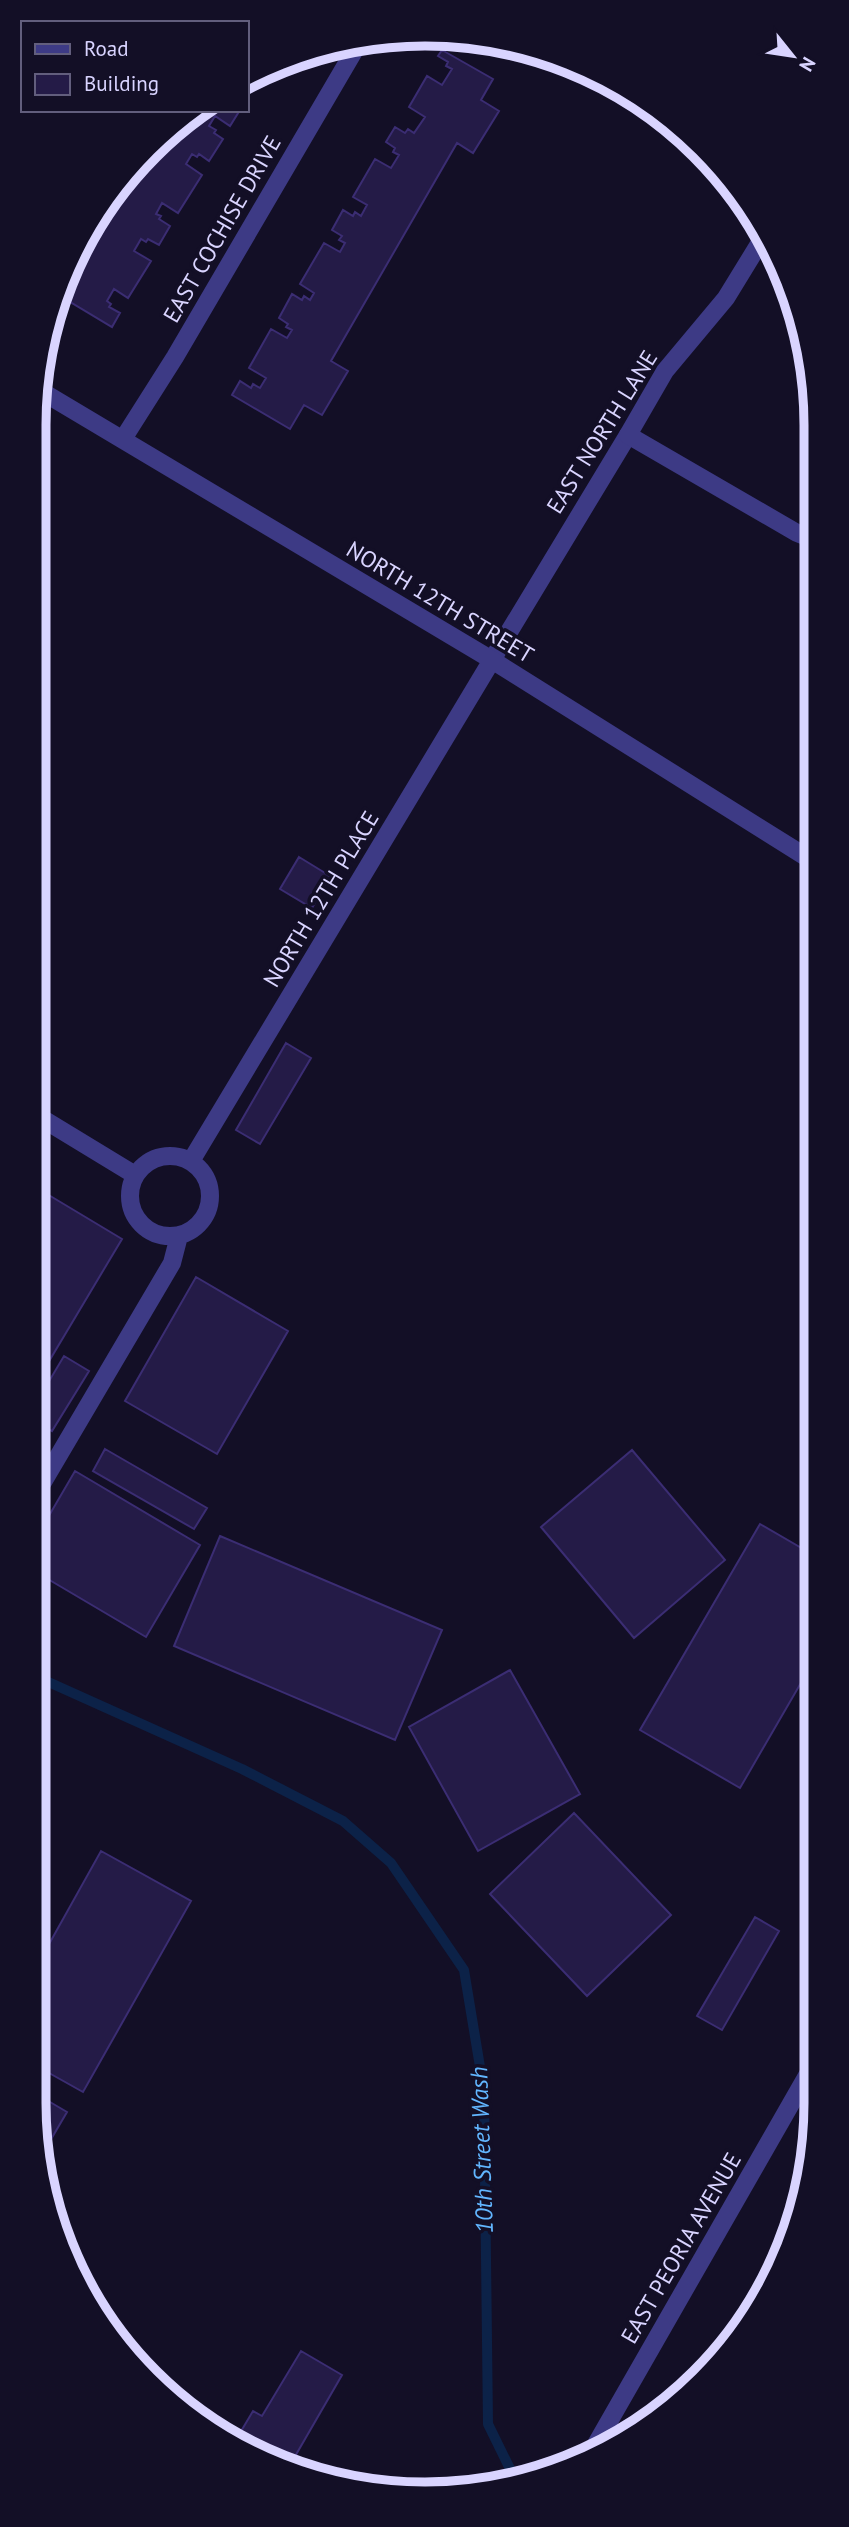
<svg xmlns="http://www.w3.org/2000/svg" width="849" height="2527" viewBox="0 0 849 2527" font-family="'PT Sans',sans-serif">
<style>
.lines{fill:none;stroke-linecap:round;stroke-linejoin:round}
.stream{stroke:#0c2248;stroke-width:10}
.building{fill:#241b47;stroke:#3b2d73;stroke-width:2}
.service{stroke:#3d3a85;stroke-width:18}
.minor{stroke:#3d3a85;stroke-width:18}
.labels{text-anchor:middle;stroke-width:7;stroke-linejoin:round;paint-order:stroke}
.street-label{font-size:23px;fill:#d9d4ff;stroke:#130f26}
.water-label{font-size:24px;font-style:italic;fill:#62b6ff;stroke:#130f26}
.rim{fill:none;stroke:#d9d4ff;stroke-width:9}
</style>
<rect width="100%" height="100%" fill="#130f26"/>
<g class="lines">
<path class="stream" d="M35,1676l207,93 101,52 48,42 73,107 20,121 4,333 28,57"/>
</g>
<path class="building" d="M442,50l51,29 -12,21 18,11 -26,42 -16,-10 -126,218 17,10 -26,44 -18,-10 -14,24 -58,-34 8,-14 11,7 2,-4 7,4 6,-10 -17,-10 22,-39 16,9 5,-8 -6,-3 2,-3 -9,-6 13,-24 10,6 2,-4 6,4 4,-7 -14,-9 24,-41 16,9 5,-9 -6,-3 3,-4 -10,-6 11,-20 10,6 2,-4 6,4 6,-11 -14,-8 22,-38 16,9 8,-13 -6,-3 2,-4 -9,-6 9,-15 10,6 3,-4 6,4 11,-16 -16,-10 18,-31 15,9 10,-16 -6,-3 2,-4 -10,-6z
M196,110h44l-10,16 -15,-10 -6,10 7,4 -2,3 9,6 -14,22 -10,-7 -2,3 -5,-3 -6,10 16,11 -24,38 -16,-10 -6,11 5,2 -2,3 11,7 -11,19 -11,-6 -2,3 -5,-3 -7,12 17,10 -23,37 -14,-9 -7,12 4,3 -2,3 11,6 -8,14 -50,-30 31,-74 6,4 26,-43 -2,-1z
M299,857l31,19 -18,32 -32,-19z
M286,1043l25,15 -51,86 -24,-14z
M37,1188l85,51 -86,144z
M196,1277l92,54 -71,123 -92,-53z
M64,1356l25,15 -37,60 -16,-10v-18z
M105,1449l102,59 -13,21 -101,-58z
M632,1450l93,110 -91,78 -93,-111z
M75,1471l125,74 -54,92 -110,-65v-34z
M760,1524l50,29 -1,116 -69,119 -100,-58z
M220,1536l222,94 -47,110 -221,-94z
M510,1670l70,124 -102,57 -69,-124z
M574,1813l97,102 -84,81 -97,-102z
M101,1851l90,50 -108,191 -50,-28 1,-93z
M755,1917l24,14 -57,99 -25,-14z
M33,2092l34,20 -24,41 -10,-51z
M301,2351l41,24 -52,90 -39,-12 -7,-5 2,-4 -9,-6 16,-27 9,5z"/>
<g class="lines">
<path class="service" d="M492,660l136,-225"/>
<path class="minor" d="M764,236l-38,62 -61,73 -37,64 169,98 15,6
M41,391l451,269 319,200
M123,439l52,-82 185,-316
M38,1116l97,59
M130 1196a40 40 0 1 1 80 0a40 40 0 1 1-80 0Z
M191,1161l301,-501
M36,1494l136,-231 7,-27
M595,2446l213,-372"/>
</g>
<g class="labels">
<g class="street-label">
<text transform="translate(222 229) rotate(-60)" y="8">EAST COCHISE DRIVE</text>
<text transform="translate(602 432) rotate(-58)" y="8">EAST NORTH LANE</text>
<text transform="translate(440 602) rotate(31)" y="8">NORTH 12TH STREET</text>
<text transform="translate(321 899) rotate(-59)" y="8">NORTH 12TH PLACE</text>
<text transform="translate(681 2248) rotate(-60)" y="8">EAST PEORIA AVENUE</text>
</g>
<g class="water-label">
<text transform="translate(482 2150) rotate(-92)" y="8">10th Street Wash</text>
</g>
</g>
<path d="M0 0H849V2527H0ZM425 46H425A379 379 0 0 1 804 425V2103A379 379 0 0 1 425 2482H425A379 379 0 0 1 46 2103V425A379 379 0 0 1 425 46Z" fill="#130f26" fill-rule="evenodd"/>
<path class="rim" d="M425 46H425A379 379 0 0 1 804 425V2103A379 379 0 0 1 425 2482H425A379 379 0 0 1 46 2103V425A379 379 0 0 1 425 46Z"/>
<rect x="21" y="21" width="228" height="91" fill="#130f26" stroke="#625e7d" stroke-width="2"/>
<rect x="35" y="44" width="35" height="10" fill="#3d3a85" stroke="#625e7d" stroke-width="2"/>
<text x="84" y="56" font-size="21" fill="#d9d4ff">Road</text>
<rect x="35" y="74" width="35" height="21" fill="#241b47" stroke="#625e7d" stroke-width="2"/>
<text x="84" y="91" font-size="21" fill="#d9d4ff">Building</text>
<g transform="translate(793 56) rotate(120)" stroke="#130f26" stroke-width="5" paint-order="stroke">
<path d="M0-5L12 26L0 18L-12 26Z" fill="#d9d4ff"/>
<text y="-10" font-size="19" font-weight="bold" text-anchor="middle" fill="#d9d4ff">N</text>
</g>
</svg>
